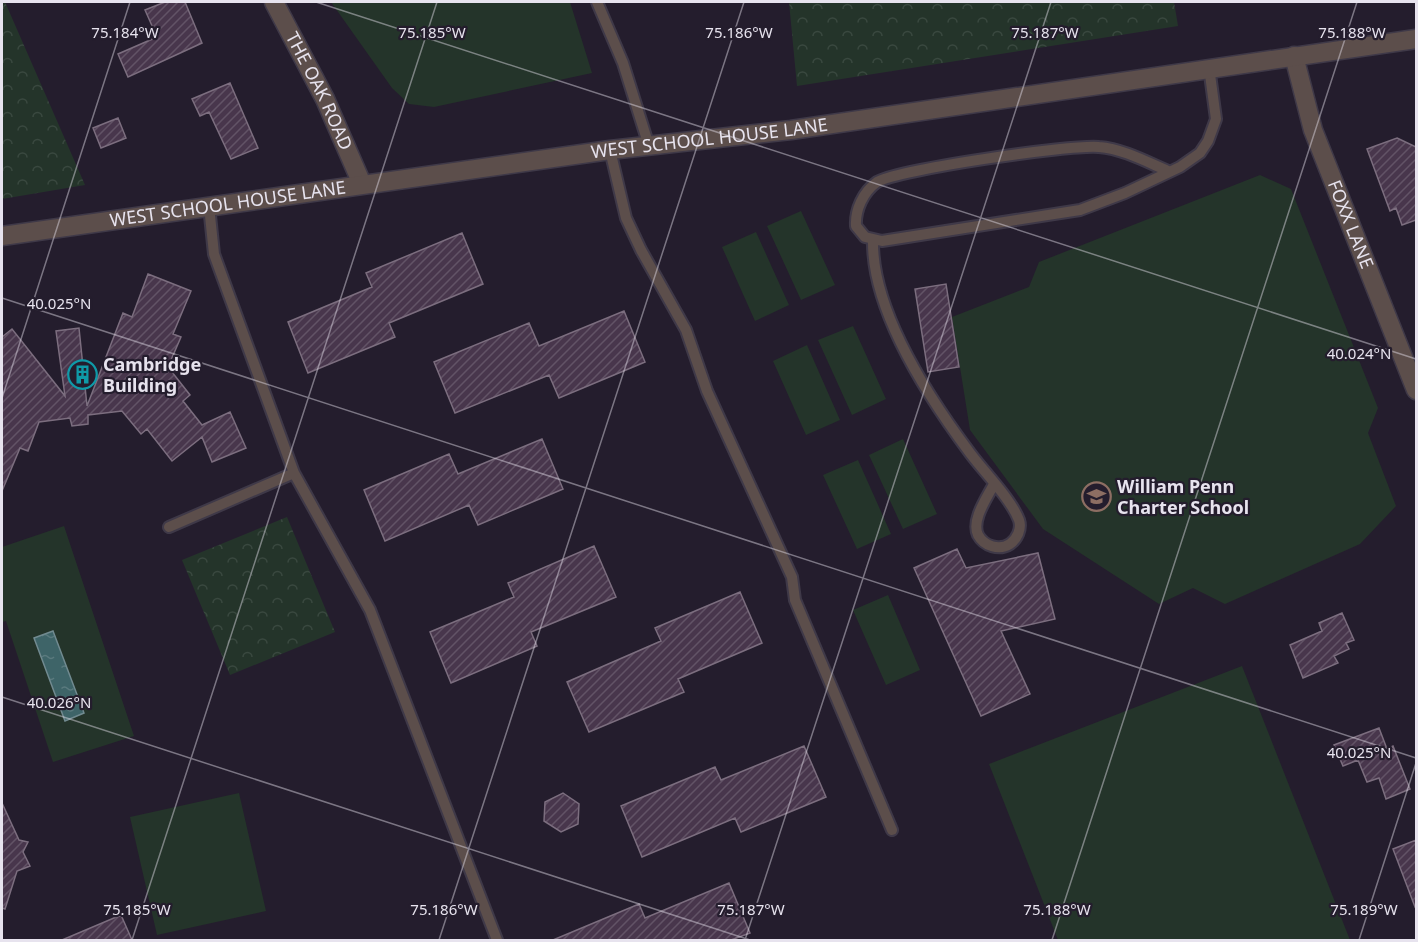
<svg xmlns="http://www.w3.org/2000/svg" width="1418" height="942" viewBox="0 0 1418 942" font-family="'Noto Sans',sans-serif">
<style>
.green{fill:#24342a}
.park{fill:url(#park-crowns)}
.water{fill:url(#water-ripples);stroke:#718a90;stroke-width:1.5}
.building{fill:url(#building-hatch);stroke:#7c6e7f;stroke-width:1.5}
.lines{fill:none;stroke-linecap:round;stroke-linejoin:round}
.lane-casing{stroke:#3f3948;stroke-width:14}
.street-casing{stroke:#3f3948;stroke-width:21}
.lane{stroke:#5c4e4b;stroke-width:10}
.street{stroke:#5c4e4b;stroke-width:18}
.ticks{fill:none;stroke:#e7e3ee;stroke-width:1.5;stroke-opacity:0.45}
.labels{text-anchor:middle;stroke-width:4.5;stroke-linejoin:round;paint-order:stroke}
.street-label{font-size:18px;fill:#e7e3ee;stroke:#241d2d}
.poi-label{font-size:18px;font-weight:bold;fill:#e7e3ee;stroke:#241d2d;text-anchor:start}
.ticks-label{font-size:15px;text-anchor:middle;fill:#e7e3ee;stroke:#241d2d;stroke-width:4.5;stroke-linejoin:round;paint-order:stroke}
</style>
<defs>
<pattern id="park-crowns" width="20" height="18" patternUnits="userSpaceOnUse" patternTransform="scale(1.5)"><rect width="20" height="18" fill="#24342a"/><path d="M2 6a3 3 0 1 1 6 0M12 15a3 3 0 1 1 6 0" fill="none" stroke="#39483f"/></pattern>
<pattern id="water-ripples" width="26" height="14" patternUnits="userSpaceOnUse" patternTransform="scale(1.5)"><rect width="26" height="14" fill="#3e6468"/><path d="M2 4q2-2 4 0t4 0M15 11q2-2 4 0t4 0" fill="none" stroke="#5a7a7e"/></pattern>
<pattern id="building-hatch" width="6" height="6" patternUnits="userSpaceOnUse" patternTransform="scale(1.5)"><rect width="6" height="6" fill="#48364c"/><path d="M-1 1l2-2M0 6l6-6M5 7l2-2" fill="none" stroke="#625366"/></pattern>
</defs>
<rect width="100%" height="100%" fill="#241d2d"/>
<path class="green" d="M331,2h239l22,71 -158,34 -25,-3 -17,-16z
M1260,175l31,14 87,219 -10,25 28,73 -36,38 -135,60 -32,-16 -34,16 -116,-75 -73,-99 -18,-113 77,-30 10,-25z
M801,211l34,74 -34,15 -34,-74z
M756,232l33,73 -34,16 -33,-74z
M853,326l33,73 -34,16 -34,-75z
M807,345l33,75 -34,15 -33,-74z
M903,439l34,75 -34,15 -34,-74z
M858,460l33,74 -34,15 -34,-74z
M64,526l70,210 -81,26 -47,-141 -4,1v-75z
M888,595l32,75 -34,15 -33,-75z
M1242,666l108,274h-292l-69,-176z
M239,793l27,118 -109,24 -27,-118z"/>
<path class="park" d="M2,2h3l80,183 -83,14z
M789,2h385l4,24 -381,60z
M287,517l48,115 -105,43 -48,-115z"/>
<path class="water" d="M53,631l31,82 -19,8 -31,-83z"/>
<path class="building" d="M165,2h20l17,41 -74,34 -10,-23 39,-17 -12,-27z
M230,83l28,65 -27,11 -22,-47 -9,4 -8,-17z
M118,118l8,20 -25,10 -8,-20z
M1397,138l19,9v73l-14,5 -6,-17 -6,3 -23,-62z
M462,233l21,51 -94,39 6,14 -87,36 -20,-51 84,-35 -6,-14z
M148,274l43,17 -18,43 8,3 -13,30 22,28 -7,6 19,24 28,-13 16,36 -34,14 -10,-25 -30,24 -25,-32 -6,5 -19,-23 -34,4v9l-16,2 -2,-8 -31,4 -11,29 -8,-3 -18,43v-154l10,-8 53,67 -9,-65 23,-3 8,78 36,-93 9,4z
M946,284l13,83 -31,5 -13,-83z
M624,311l21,51 -86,36 -10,-23 -94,38 -21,-51 95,-39 10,23z
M542,439l21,50 -85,36 -9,-20 -84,36 -21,-51 85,-36 9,20z
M594,546l22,51 -85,35 6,14 -86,37 -21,-51 84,-35 -6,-14z
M957,549l9,19 72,-15 17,66 -54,12 29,63 -49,22 -67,-148z
M740,592l22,51 -84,36 6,13 -95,40 -22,-50 94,-41 -6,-13z
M1342,613l12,27 -8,3 3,6 -15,7 4,7 -35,15 -13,-33 32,-14 -3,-8z
M1379,728l8,21 6,-3 17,43 -24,10 -7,-21 -12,4 -9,-22 -15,6 -9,-21z
M804,746l22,51 -85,35 -6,-14 -93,39 -21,-51 94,-39 6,13z
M563,793l16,11 -1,20 -17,8 -17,-11 1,-19z
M2,803l17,37 9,2 -5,10 7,14 -13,5 -12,38 -3,-1z
M1416,840v66l-1,1 -22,-58z
M729,883l21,50 -19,7h-178l86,-36 6,14z
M121,915l11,25h-70z"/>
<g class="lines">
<defs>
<path id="lane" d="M597,2l26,61 26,83
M610,150l16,68 15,32 45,80 21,61 85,186 3,23 97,230
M1168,171c-23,-10 -45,-22 -69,-24 -27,-3 -203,23 -222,35 -14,10 -22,28 -21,44l9,11 17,4 198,-31 45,-17 55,-26 20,-14 8,-12 8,-22 -7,-52
M873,241c-1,71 56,157 97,212 14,19 41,46 49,67 3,9 -2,19 -9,24 -11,7 -26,2 -32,-9 -7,-15 9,-37 16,-51
M294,473l76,137 127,330
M169,527l125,-54 -80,-219 -5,-48"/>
<g id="street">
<path id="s1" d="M274,2l51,97 37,85"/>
<path id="s2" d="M1294,56l19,74 103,260"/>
<path id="s3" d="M2,236l608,-86 181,-20 625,-91"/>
</g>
</defs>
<use href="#lane" class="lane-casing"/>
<use href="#street" class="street-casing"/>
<use href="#lane" class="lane"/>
<use href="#street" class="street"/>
</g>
<path class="ticks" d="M316,2l1100,357M2,298l1414,460M2,398l128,-396M2,697l748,243M132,940l305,-938M439,940l305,-938M745,940l306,-938M1052,940l305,-938M1359,940l57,-177"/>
<defs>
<symbol id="building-ring" viewBox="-11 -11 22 22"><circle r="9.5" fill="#241d2d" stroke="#0f9aa8" stroke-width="1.5"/><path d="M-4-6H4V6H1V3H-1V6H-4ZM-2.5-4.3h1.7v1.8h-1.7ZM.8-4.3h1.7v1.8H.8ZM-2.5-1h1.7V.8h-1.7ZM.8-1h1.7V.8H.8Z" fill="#0f9aa8"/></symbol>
<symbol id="school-ring" viewBox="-11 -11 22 22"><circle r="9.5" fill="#241d2d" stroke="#8d6e63" stroke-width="1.5"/><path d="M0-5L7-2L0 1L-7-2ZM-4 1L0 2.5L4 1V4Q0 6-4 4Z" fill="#8d6e63"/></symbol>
</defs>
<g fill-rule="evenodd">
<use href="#building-ring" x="66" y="358" width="33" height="33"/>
<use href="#school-ring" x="1080" y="480" width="33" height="33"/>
</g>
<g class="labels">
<g class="street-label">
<text dy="6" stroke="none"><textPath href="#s1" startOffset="100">THE OAK ROAD</textPath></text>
<text dy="6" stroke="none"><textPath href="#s3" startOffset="714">WEST SCHOOL HOUSE LANE</textPath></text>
<text dy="6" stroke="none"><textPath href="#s3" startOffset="228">WEST SCHOOL HOUSE LANE</textPath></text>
<text dy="6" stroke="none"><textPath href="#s2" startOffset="178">FOXX LANE</textPath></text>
</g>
<g class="poi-label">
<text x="103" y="371">Cambridge<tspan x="103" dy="21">Building</tspan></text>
<text x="1117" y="493">William Penn<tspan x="1117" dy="21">Charter School</tspan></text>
</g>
</g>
<g class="ticks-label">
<text x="125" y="38">75.184°W</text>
<text x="432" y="38">75.185°W</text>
<text x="739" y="38">75.186°W</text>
<text x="1045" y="38">75.187°W</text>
<text x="1352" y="38">75.188°W</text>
<text x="59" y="309">40.025°N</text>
<text x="1359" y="359">40.024°N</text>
<text x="59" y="708">40.026°N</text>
<text x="1359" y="758">40.025°N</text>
<text x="1364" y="915">75.189°W</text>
<text x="137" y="915">75.185°W</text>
<text x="444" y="915">75.186°W</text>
<text x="751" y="915">75.187°W</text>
<text x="1057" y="915">75.188°W</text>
</g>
<rect width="1418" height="942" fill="none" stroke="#e7e3ee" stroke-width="6"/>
</svg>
